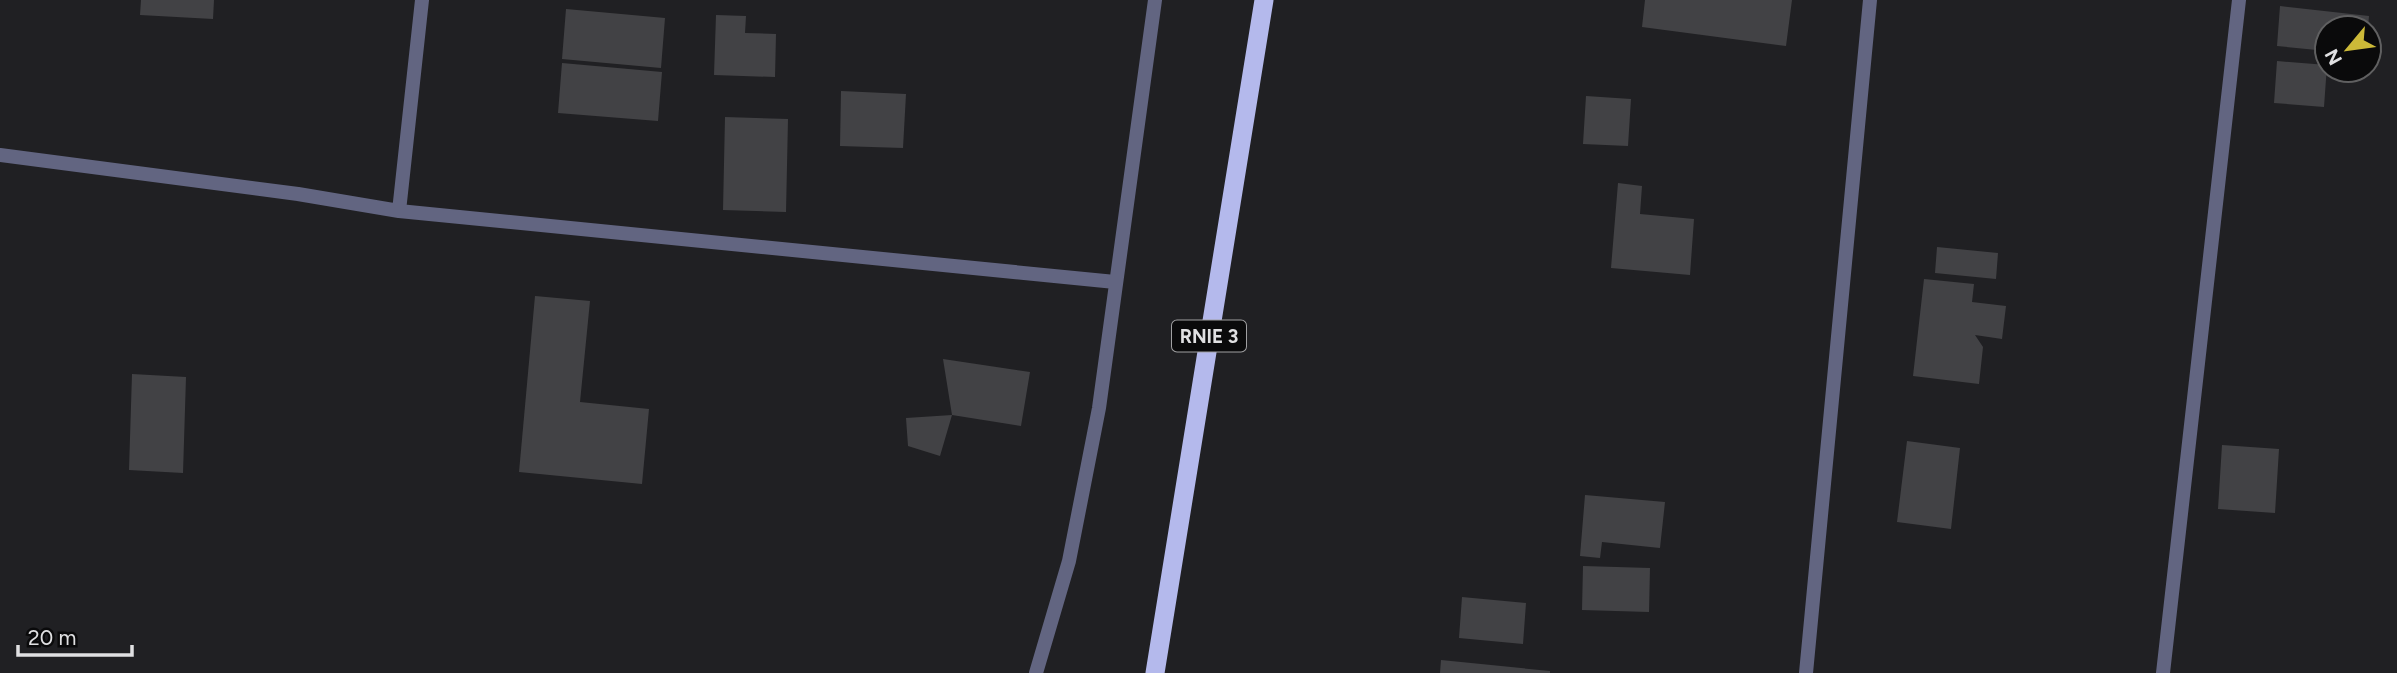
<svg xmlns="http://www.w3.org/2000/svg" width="2397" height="673" viewBox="0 0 2397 673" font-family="Figtree,sans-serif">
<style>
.building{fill:#424245}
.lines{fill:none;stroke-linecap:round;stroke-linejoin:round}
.minor{stroke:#626581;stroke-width:14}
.trunk{stroke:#b4b9ec;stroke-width:19}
.labels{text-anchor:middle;stroke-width:7;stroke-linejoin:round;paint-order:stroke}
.shield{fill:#0a0a0b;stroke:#a0a0a2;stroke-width:2}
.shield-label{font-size:19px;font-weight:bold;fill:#e0e0e2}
</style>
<rect width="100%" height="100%" fill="#202023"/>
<path class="building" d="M141,0h73l-1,19 -73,-4z
M1645,0h147l-6,46 -144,-19z
M2280,6l89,10 -1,12h-41v23l-50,-5z
M566,9l99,9 -4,50 -99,-9z
M716,15l30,1 -1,17 31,1 -1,43 -61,-2z
M2277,61l50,4 -3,42 -50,-4z
M562,63l100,9 -4,49 -100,-8z
M841,91l65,3 -3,54 -63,-2z
M1586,96l45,3 -3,47 -45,-2z
M725,117l63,2 -2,93 -63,-2z
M1618,183l24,3 -2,28 54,5 -4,56 -79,-7z
M1937,247l61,6 -2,26 -61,-6z
M1924,279l50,5 -2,18 34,4 -4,33 -27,-4 8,12 -4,37 -66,-8z
M535,296l55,5 -10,101 69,7 -7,75 -123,-12z
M943,359l87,13 -9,54 -69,-11z
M132,374l54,3 -3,96 -54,-3z
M952,415l-12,41 -32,-10 -2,-28z
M1907,441l53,7 -9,81 -54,-7z
M2222,445l57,4 -4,64 -57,-4z
M1585,495l80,7 -5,46 -58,-6 -2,16 -20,-2z
M1583,566l67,2 -1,44 -67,-2z
M1462,597l64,6 -3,41 -64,-6z
M1441,660l109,11v2h-110z"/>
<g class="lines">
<path class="minor" d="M0,155l298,39 101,17 716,71
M399,211l23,-211
M1036,673l33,-112 30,-153 56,-408
M1806,673l64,-673
M2163,673l76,-673"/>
<path class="trunk" d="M1155,673l109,-673"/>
</g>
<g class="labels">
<rect class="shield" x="1172" y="320.5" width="74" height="31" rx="5"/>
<g class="shield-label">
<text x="1209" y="343">RNIE 3</text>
</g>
</g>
<g transform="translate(2348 49) rotate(241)"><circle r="33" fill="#0a0a0b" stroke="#606061" stroke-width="2"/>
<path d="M0-5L12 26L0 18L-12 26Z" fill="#ccb938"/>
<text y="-10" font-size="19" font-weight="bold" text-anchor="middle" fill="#e0e0e2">N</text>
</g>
<path d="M18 645v10h114v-10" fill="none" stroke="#e0e0e2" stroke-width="3.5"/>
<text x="28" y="645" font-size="21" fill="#e0e0e2" stroke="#0a0a0b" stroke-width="5" paint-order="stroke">20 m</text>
</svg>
